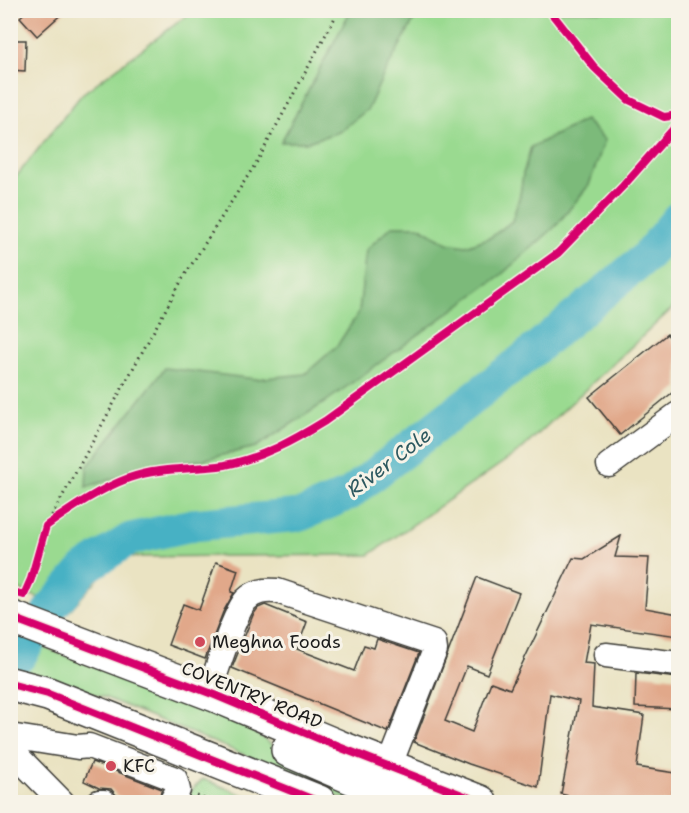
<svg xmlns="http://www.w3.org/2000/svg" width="689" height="813" viewBox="0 0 689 813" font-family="'Shantell Sans',sans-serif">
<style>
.green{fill:#9ada90;stroke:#5b7b56;stroke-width:1.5}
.forest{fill:#7bba7a;stroke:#4c6b4b;stroke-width:1.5}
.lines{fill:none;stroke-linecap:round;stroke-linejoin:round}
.river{stroke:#46b1c4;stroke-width:33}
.building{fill:#e1a88a}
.minor-casing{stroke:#3b3a35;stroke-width:27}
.highway-casing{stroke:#3b3a35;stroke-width:36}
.path{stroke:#3b3a35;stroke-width:3;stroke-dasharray:1.5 4.5;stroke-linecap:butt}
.minor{stroke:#fff;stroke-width:24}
.highway{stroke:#fff;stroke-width:33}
.cycleway-casing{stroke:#f7f3e8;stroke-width:11}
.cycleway{stroke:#d6006c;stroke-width:8}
.poi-dot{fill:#d1495b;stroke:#f7f3e8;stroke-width:2}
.labels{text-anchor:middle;stroke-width:6;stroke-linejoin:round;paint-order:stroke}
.poi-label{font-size:18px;fill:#1c1c1c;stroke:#f7f3e8;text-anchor:start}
.street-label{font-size:18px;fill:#1c1c1c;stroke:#f7f3e8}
.water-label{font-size:20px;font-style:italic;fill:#2d585f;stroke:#f7f3e8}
</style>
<rect width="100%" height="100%" fill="#f7f3e8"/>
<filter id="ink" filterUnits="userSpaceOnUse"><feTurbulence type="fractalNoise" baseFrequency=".0167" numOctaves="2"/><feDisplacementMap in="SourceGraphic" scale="12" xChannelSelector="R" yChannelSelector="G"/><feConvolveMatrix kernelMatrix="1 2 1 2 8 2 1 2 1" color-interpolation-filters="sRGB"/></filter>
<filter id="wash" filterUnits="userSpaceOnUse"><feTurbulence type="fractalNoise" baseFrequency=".008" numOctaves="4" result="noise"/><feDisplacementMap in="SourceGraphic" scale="24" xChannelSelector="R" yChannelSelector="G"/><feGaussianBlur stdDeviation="1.35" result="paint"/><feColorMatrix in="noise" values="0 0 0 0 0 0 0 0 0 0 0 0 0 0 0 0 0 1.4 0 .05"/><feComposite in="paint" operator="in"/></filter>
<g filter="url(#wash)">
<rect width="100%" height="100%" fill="#eae3c2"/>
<path class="green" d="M193,11h485v292l-157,147 -152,105 -242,2 -16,7 -42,47 -58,-25v-403l71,-89z
M40,646l163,62 50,23 28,20 112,51h-42l-94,-42 -151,-62 -82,-25z
M203,779l58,23h-81z"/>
<path class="forest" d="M351,10l68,1 -37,67 -14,31 -29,23 -32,10h-26z
M585,120l20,20 -16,45 -33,41 -55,49 -177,128 -68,44 -54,13 -43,5 -73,22 1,-20 78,-99 91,11 49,-5 32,-28 22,-34 7,-62 26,-24h27l28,17 19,3 25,-9 21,-16 8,-26 3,-21 8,-27z"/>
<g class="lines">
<path class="river" d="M10,664l10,-8 29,-46 36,-42 45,-29 62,-14 109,-10 48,-21 173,-134 124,-103 32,-39"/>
</g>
<g id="blocks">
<path class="building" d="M28,10h38l-29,26 -17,-19z
M10,40h16l-1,31 -15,-1z
M667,334l11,14v40l-58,47 -31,-38z
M621,536l-6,21 34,1 -4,50 33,6v22l-87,-12 -7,39 10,1 -2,43 52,8 -7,52 38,6 -4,29h-81l-29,-8 18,-93 -29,-7 -12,93 -69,-23 -55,-22 63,-165 42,16 -32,81 -20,-8 -22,55 27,11 19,-50 19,7 63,-131 11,1z
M216,562l22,8 -7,22 3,1 -11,19 -18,47 -37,-14 15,-41 16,6z
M265,605l42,17 -10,27 57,22 10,-26 10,3 3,-9 42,14 -31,79 -156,-64 21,-53 5,-7z
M636,673l42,5v31l-43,-2z
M92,762l70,27 -5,13h-24l-17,-7 -5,-6 -12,-1 -15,-7z"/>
</g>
</g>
<g filter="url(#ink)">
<use href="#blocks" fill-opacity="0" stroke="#3b3a35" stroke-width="1.5"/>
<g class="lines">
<defs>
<path id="minor" d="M609,465l69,-51
M606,655l72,9
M209,692c8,-21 24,-77 37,-92 9,-9 19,-10 31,-9l157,52 1,7 -46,117
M10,736l68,11 11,-1 86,33 3,11 -7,12
M10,749l52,53
M99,802h5"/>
<path id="highway" d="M10,617l205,78 124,52 141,55
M10,684l38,10 271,108
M288,750l121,52"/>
</defs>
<use href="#minor" class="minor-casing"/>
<use href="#highway" class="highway-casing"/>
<path class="path" d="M46,526l137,-248 75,-118 81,-150
M197,796l15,6"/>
<use href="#minor" class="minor"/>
<use href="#highway" class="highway"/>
<defs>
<path id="cycleway" d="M549,10l45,57 35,33 35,17 14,-2
M10,591l14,4 7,-16 15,-53c26,-18 53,-37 83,-48 31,-11 64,-8 96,-13 37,-7 69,-25 100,-44l233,-168 65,-67 55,-62
M10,617l205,78 124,52 141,55
M10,684l38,10 271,108"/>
</defs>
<use href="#cycleway" class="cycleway-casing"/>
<use href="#cycleway" class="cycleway"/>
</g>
</g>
<g class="poi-dot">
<circle cx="200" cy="642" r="6"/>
<circle cx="111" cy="766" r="6"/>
</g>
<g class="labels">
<g class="poi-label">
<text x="212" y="648">Meghna Foods</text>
<text x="123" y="772">KFC</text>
</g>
<g class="street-label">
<text transform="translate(252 695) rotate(22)" y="6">COVENTRY ROAD</text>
</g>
<g class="water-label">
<text transform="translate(389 462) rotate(-37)" y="7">River Cole</text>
</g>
</g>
<rect width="689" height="813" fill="none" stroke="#f7f3e8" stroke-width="36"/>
</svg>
